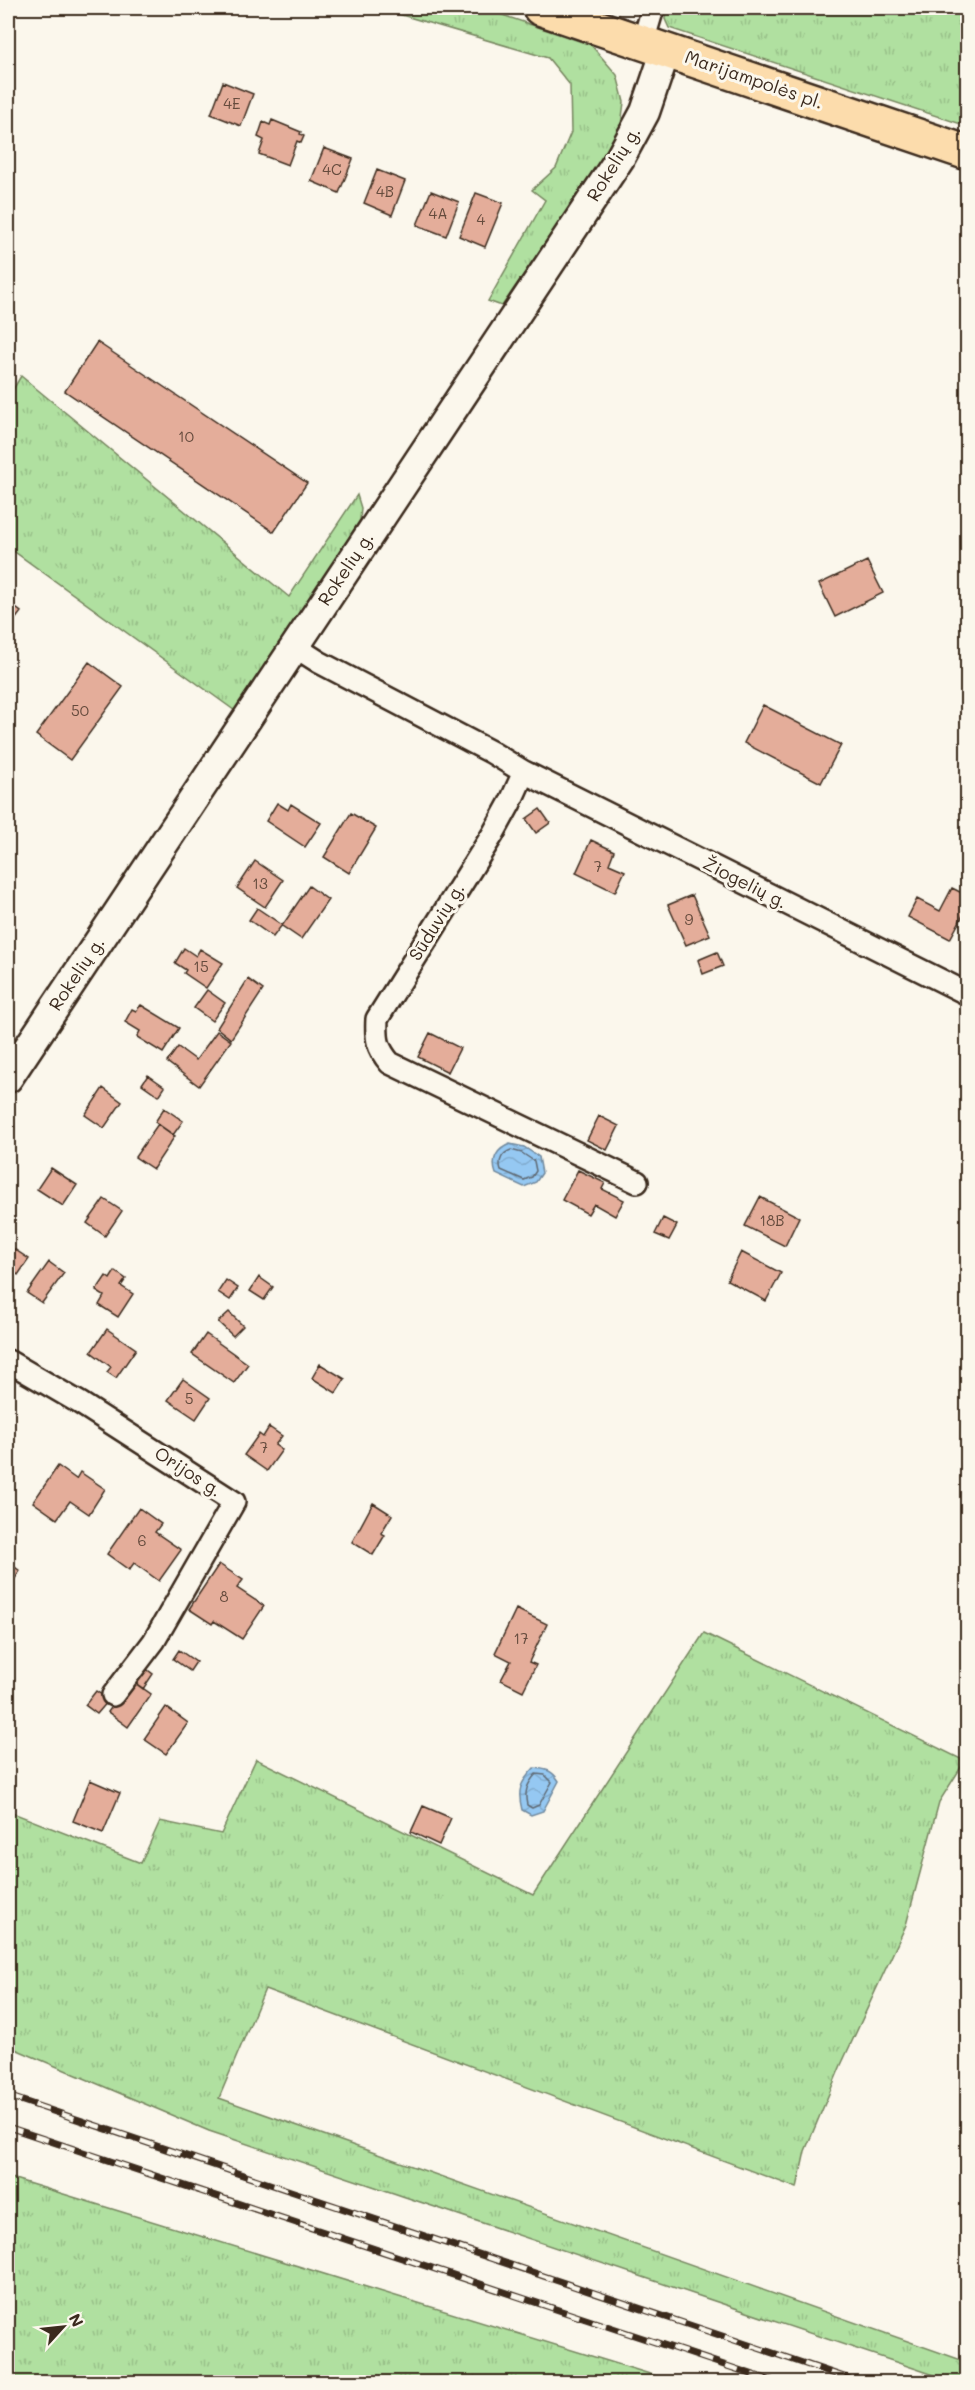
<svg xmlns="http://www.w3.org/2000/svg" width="975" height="2390" viewBox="0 0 975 2390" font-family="Mali,sans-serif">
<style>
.grass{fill:url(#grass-tufts);stroke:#76855f;stroke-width:1.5}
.water{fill:url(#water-waves);stroke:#71899d;stroke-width:1.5}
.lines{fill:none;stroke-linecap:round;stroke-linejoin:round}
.shore{stroke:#5f6973;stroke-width:1.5}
.building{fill:#e4ad9a;stroke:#3b2a1e;stroke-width:1.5}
.street-casing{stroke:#3b2a1e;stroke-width:26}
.secondary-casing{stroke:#3b2a1e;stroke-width:33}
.primary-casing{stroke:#3b2a1e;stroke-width:38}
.street{stroke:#fbf7ec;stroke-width:21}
.secondary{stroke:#fbf7ec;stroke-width:28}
.primary{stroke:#fcdcac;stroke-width:33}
.rail-casing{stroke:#3b2a1e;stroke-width:7}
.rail{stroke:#fbf7ec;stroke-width:4.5;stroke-dasharray:14;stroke-linecap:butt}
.labels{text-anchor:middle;stroke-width:6;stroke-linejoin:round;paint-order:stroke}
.number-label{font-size:15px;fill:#654b3d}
.street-label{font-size:18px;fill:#3b2a1e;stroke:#fbf7ec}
</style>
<defs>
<pattern id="grass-tufts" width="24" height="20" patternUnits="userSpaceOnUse" patternTransform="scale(1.5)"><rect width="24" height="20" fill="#b0e0a0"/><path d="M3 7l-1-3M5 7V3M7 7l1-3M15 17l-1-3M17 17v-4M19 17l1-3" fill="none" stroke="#98c089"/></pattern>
<pattern id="water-waves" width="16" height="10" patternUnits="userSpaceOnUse" patternTransform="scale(1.5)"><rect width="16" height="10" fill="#95c8f2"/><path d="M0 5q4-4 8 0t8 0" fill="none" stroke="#81accf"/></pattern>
</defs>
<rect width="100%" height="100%" fill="#fbf7ec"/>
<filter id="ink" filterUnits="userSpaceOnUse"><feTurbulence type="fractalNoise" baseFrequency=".0167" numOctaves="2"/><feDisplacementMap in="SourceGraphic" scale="12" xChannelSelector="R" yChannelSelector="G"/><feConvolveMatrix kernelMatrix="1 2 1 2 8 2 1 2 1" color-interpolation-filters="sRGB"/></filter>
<g filter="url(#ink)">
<path class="grass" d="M378,8h104l109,37 26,30 7,27 -4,31 -118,173 -14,-5 57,-101 -13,-10 24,-22 15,-36 -1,-47 -22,-27z
M666,8h301v118l-298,-98 -4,-9z
M21,376l268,221 68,-102 4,13 -1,12 -122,193 -230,-166v-149z
M704,1633l261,128 -26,41 -33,123 -65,140 -36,86 -8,37 -532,-199 -46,109 748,264v20h-12l-746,-251 -201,-85v-235l133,52 19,-42 61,13 35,-75 277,136z
M8,2177l668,205h-668z"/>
<path class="water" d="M510,1144l14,3 15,10 3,16 -6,9 -12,5 -28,-13c-5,-14 0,-25 14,-30z
M534,1768c12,1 18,2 25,13l-16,30 -12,4 -9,-5c-5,-20 -2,-27 12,-42z"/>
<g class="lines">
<path class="shore" d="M511,1150l11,3 12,8 2,10 -4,6 -8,3 -23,-10c-3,-9 1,-17 10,-20z
M536,1774l9,1 7,7 -13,23 -7,3 -5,-3c-3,-13 0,-21 9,-31z"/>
</g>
<path class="building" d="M223,82l30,12 -12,32 -30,-12z
M272,120l29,12 -1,2 4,2 -3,7 -4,-2 -9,24 -29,-11 5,-14 -6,-3 5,-15 7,3z
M324,148l29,11 -14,34 -28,-12z
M377,170l28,11 -13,34 -28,-12z
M431,191l28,11 -13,34 -29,-11z
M476,193l27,10 -18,44 -26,-11z
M97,342l210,141 -33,49 -209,-141z
M867,561l16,32 -48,24 -16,-33z
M8,602l13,10 -13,17z
M89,662l34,25 -53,73 -34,-25z
M763,705l78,40 -20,38 -77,-40z
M277,803l11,7 3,-6 30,19 -16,24 -39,-26z
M540,809l10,14 -14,10 -10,-14z
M351,813l25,15 -27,45 -25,-16z
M591,840l23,11 -5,13 16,7 -10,21 -39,-19z
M255,861l28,19 -18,27 -28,-19z
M309,886l19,14 -27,39 -19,-13z
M952,888l16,8v10l-18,33 -42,-22 9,-18 23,12z
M692,895l18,40 -24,10 -18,-40z
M257,908l25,17 -9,12 -24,-17z
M184,948l12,8 4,-7 23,14 -17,25 -22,-15 2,-3 -11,-7z
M717,952l6,14 -20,8 -5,-14z
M248,979l15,11 -32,49 -14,-11z
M207,990l18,13 -13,18 -18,-13z
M141,1005l38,23 -16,25 -26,-16 3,-6 -15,-9 7,-13 4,2z
M217,1031l14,10 -32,45 -32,-24 11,-15 18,13z
M430,1033l30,15 -12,24 -30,-15z
M148,1075l17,12 -6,9 -17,-12z
M103,1088l19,14 -18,26 -19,-13z
M164,1108l19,13 -10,14 -18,-13z
M599,1116l20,10 -12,24 -20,-10z
M158,1124l17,12 -22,33 -18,-12z
M51,1168l26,17 -14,21 -26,-17z
M578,1170l27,13 -3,6 22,11 -9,16 -21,-12 -6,10 -26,-14z
M760,1197l39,20 -14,29 -40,-20z
M104,1199l18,12 -17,25 -18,-13z
M663,1218l14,7 -8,15 -14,-6z
M8,1245l21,14 -11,16 -9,-7 -1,3z
M741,1252l40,21 -15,28 -39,-21z
M49,1262l15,11 -22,30 -15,-10z
M115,1271l11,8 -5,7 12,8 -15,23 -19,-12 5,-9 -8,-5 10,-15 4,3z
M259,1277l14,10 -9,13 -14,-9z
M226,1280l12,8 -8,12 -12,-8z
M229,1312l14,14 -10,10 -15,-14z
M107,1329l29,20 -20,29 -9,-6 4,-5 -20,-15z
M206,1334l42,30 -14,19 -42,-29z
M320,1364l25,15 -9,14 -24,-15z
M183,1379l27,19 -14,21 -28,-19z
M269,1427l13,9 -7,9 7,5 -15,21 -23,-16 15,-21 4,3z
M58,1466l18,13 4,-7 25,17 -16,25 -19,-13 -13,18 -24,-17z
M373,1503l19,12 -11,18 4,2 -12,20 -21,-13z
M139,1508l22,16 -6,8 26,18 -22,31 -25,-18 -5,7 -22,-16z
M8,1562l12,9 -12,18z
M219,1564l24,16 -6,8 27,18 -22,33 -28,-18 -2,3 -23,-15z
M516,1609l31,15 -18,38 7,3 -13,26 -22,-11 10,-19 -16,-8z
M179,1650l17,12 -6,9 -17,-12z
M141,1665l12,9 -10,15 -12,-9z
M131,1680l20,14 -23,33 -20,-15z
M96,1691l13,9 -12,14 -12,-9z
M166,1707l22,16 -22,31 -22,-15z
M90,1780l30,13 -17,40 -30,-12z
M423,1806l28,12 -12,27 -28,-13z"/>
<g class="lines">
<defs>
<path id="street" d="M643,42l10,-34
M294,646l25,16 172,90 33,20 444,222
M524,772l-14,31 -17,31 -116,185c-1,20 0,29 13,44l247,119
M8,1361l72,42 154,99 -80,139 -41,54"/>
<path id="secondary" d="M8,1078l612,-920 25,-46 21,-62"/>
<path id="primary" d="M540,8l428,145"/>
</defs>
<use href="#street" class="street-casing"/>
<use href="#secondary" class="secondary-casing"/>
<use href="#primary" class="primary-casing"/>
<use href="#street" class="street"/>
<use href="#secondary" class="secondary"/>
<use href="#primary" class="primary"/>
<defs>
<path id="rail" d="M8,2096l851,286
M8,2127l767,255"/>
</defs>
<use href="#rail" class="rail-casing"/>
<use href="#rail" class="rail"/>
</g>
</g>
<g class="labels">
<g class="number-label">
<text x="232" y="109">4E</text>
<text x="332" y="175">4C</text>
<text x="385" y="197">4B</text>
<text x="438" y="219">4A</text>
<text x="481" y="225">4</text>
<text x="186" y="442">10</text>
<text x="80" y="716">50</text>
<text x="598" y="872">7</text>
<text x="260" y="889">13</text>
<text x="689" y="925">9</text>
<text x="201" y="972">15</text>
<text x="772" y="1226">18B</text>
<text x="189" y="1404">5</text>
<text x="264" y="1453">7</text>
<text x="142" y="1546">6</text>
<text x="224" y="1602">8</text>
<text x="521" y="1644">17</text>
</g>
<g class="street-label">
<text transform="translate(754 80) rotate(19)" y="6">Marijampolės pl.</text>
<text transform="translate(614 164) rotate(-58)" y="6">Rokelių g.</text>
<text transform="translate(346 569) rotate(-56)" y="6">Rokelių g.</text>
<text transform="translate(745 883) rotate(27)" y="6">Žiogelių g.</text>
<text transform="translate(437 922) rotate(-58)" y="6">Sūduvių g.</text>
<text transform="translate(77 974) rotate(-56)" y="6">Rokelių g.</text>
<text transform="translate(188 1472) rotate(33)" y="6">Orijos g.</text>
</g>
</g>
<rect width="975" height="2390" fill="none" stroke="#fbf7ec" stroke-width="30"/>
<rect x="15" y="15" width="945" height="2360" fill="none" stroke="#3b2a1e" stroke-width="2" filter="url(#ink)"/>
<g transform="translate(63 2327) rotate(63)" stroke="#fbf7ec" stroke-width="4.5" paint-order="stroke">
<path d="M0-4.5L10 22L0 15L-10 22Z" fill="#3b2a1e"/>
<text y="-9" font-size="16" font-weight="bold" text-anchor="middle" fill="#3b2a1e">N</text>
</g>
</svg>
